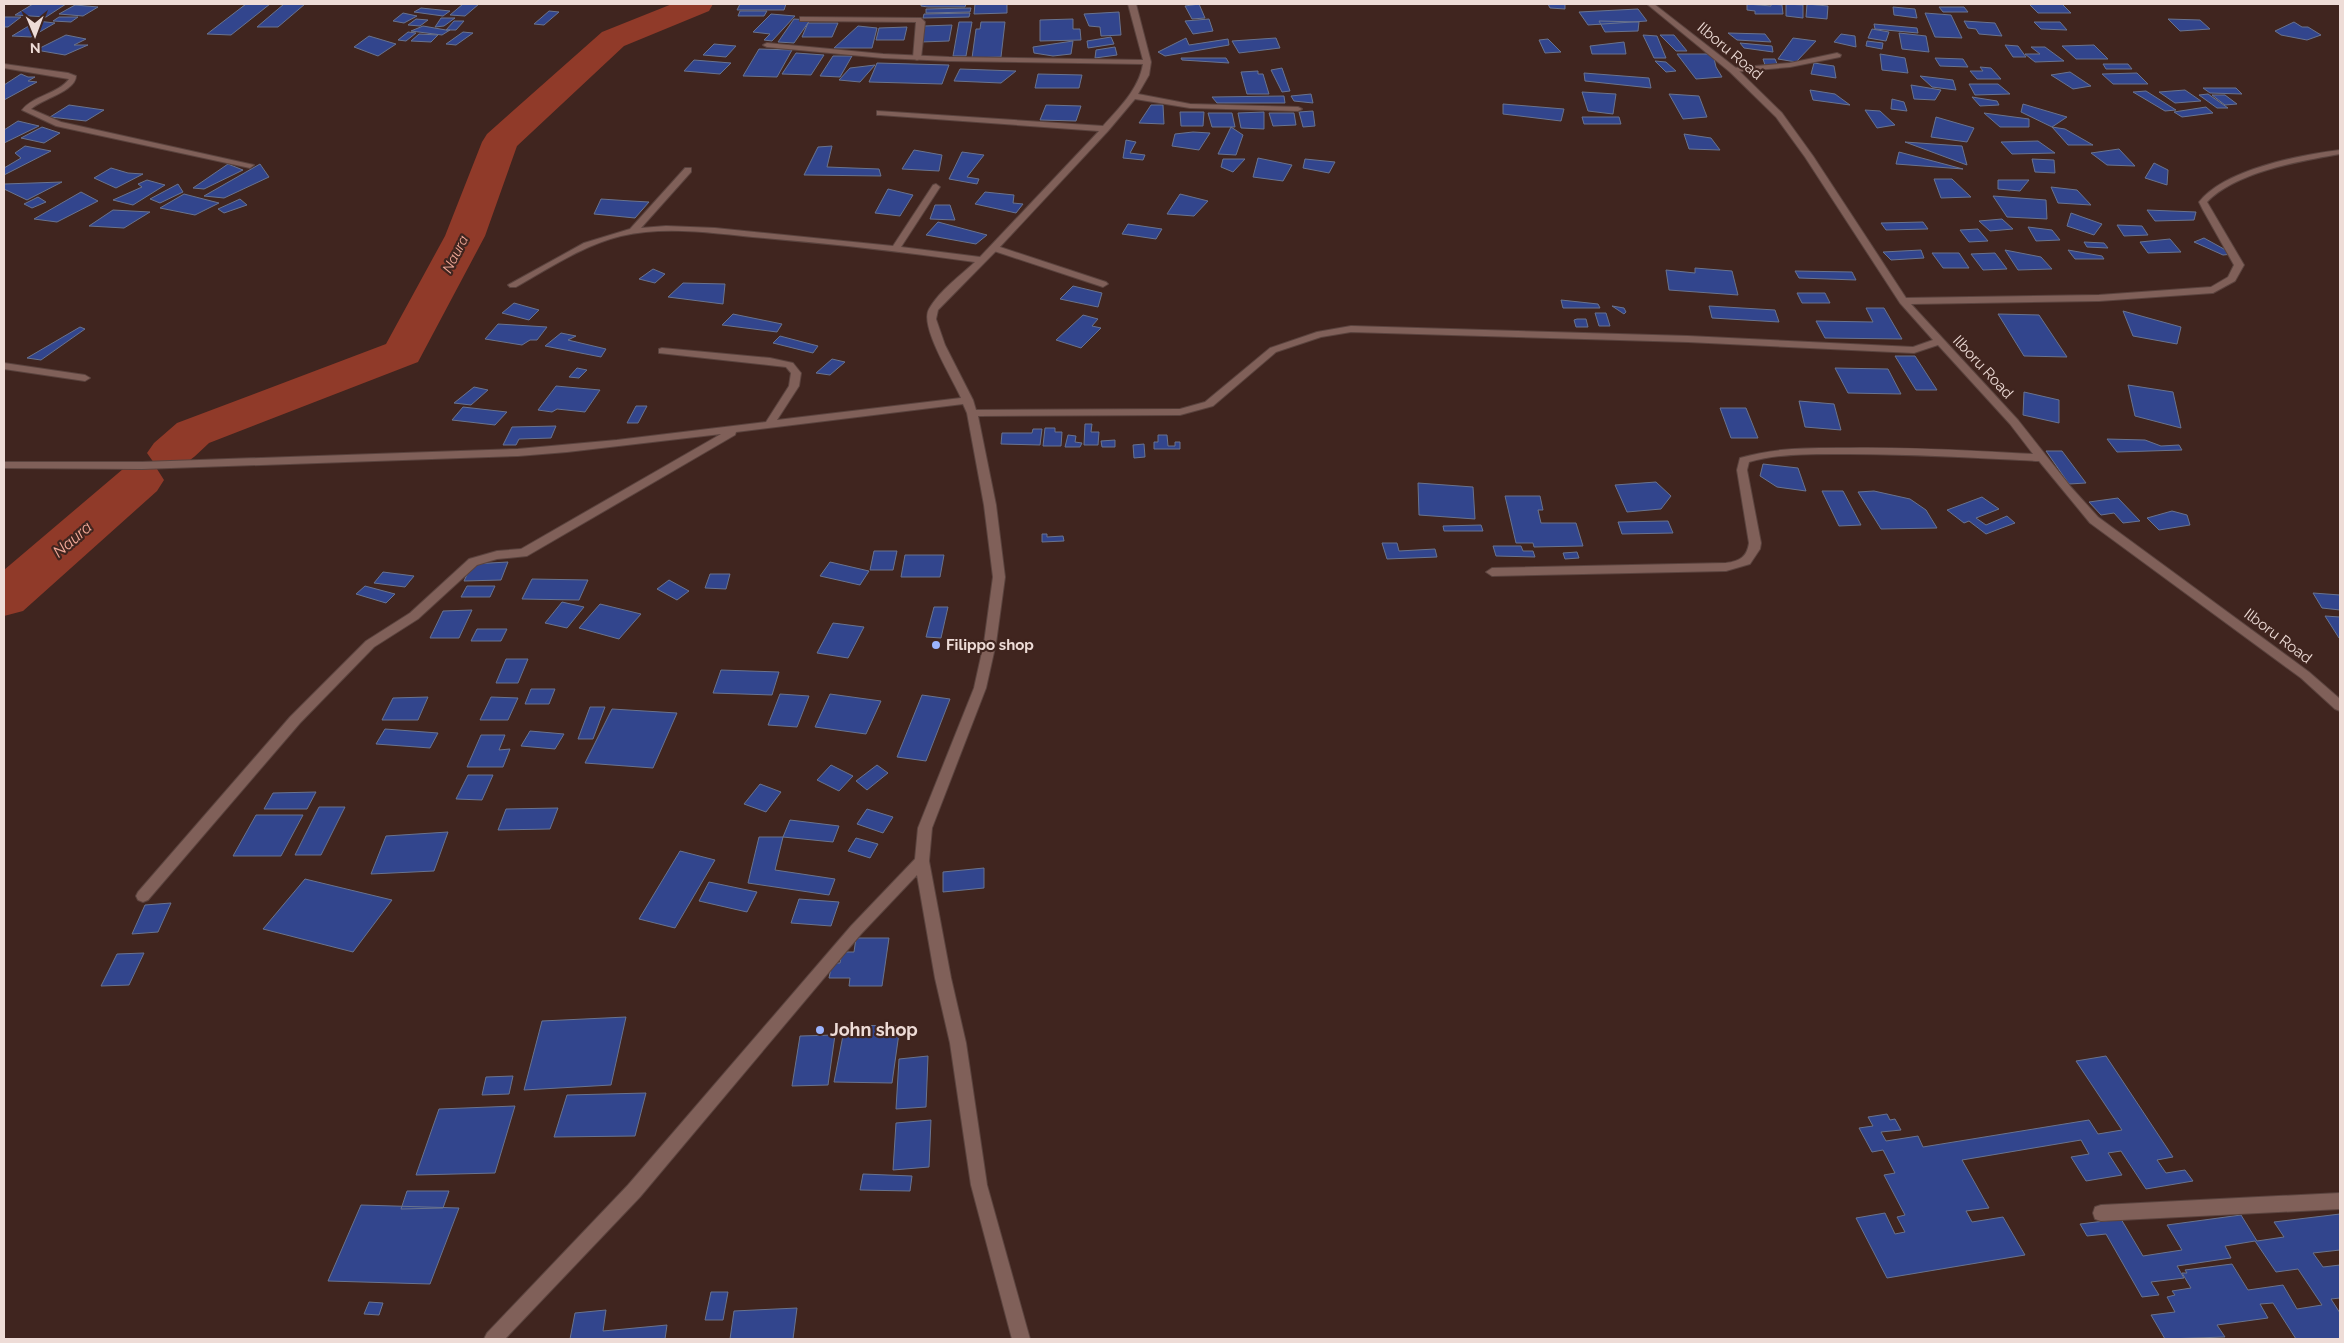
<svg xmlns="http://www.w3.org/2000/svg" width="2344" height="1343" viewBox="0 0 2344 1343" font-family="Raleway,sans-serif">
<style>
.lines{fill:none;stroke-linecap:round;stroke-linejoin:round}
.river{fill:#903a29;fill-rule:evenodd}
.building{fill:#32458d;stroke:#69738e}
.lane-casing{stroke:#5a433e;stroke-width:2}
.street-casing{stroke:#5a433e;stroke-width:2}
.lane{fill:#806059;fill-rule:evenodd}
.street{fill:#806059;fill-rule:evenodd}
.poi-dot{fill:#9cb4fd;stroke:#40251f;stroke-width:2}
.labels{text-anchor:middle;stroke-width:4.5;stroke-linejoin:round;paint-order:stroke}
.far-water-label{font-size:14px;font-style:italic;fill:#f3aa99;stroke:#40251f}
.street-label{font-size:15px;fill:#eedcd7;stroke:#40251f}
.poi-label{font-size:15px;font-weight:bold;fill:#eedcd7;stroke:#40251f;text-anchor:start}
.water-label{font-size:16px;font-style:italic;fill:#f3aa99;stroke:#40251f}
.near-poi-label{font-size:18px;font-weight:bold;fill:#eedcd7;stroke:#40251f;text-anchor:start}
</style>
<rect width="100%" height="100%" fill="#40251f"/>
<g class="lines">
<path class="river" d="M672,4h41l-4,7 -85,35 -107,100 -32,90 -67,126 -209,81c-20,19 -26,28 -55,20l-7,-10 7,-10 23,-20 209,-79 59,-108 37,-94 5,-8 115,-102z
M140,465l17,4 7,11 -7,11 -134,120 -19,5v-46l119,-101z"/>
</g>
<path class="building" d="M33,4h33l-20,13 -31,-2z
M246,4h24l-39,31 -24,-1z
M284,4h21l-27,23h-21z
M463,4h16l-14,12 -15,-1z
M740,4h46l-2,6h-47z
M921,4h45l-1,3h-37l-7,-1z
M975,4h32v9l-33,1z
M1199,4l6,14 -13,1 -7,-13z
M1548,4h17v5l-15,-1z
M1747,4l24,2v-2l11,1 1,9h-28v-3l-8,-1z
M1786,4l17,1v13l-17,-2z
M1807,4l21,2 -1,13 -21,-2z
M2029,4h33l9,9h-33z
M75,5l23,2 -15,9 -24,-2z
M1893,7l22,2 2,9 -23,-3z
M1939,7h25l4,5h-25z
M421,8l29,3 -7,5 -29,-4z
M971,8l-1,4 -44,1v-4z
M1638,9l9,12 -59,4 -9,-13z
M549,11l10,1 -15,13 -10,-1z
M740,11h27l-3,5h-26z
M1119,12l2,23 -20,1 -1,-9 -11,-1 -5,-12z
M403,13l14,3 -13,7 -11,-2z
M970,13l-1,4 -46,1 1,-4z
M1925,13l26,2 11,23 -27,-1z
M771,14l24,2 -23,25 -8,-1 6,-6 -17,-2z
M4,17h17l-13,10h-4z
M59,17h19l-7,5 -18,-1z
M441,18h14l-11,8 -9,1z
M416,19l12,1 -8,6 -12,-1z
M794,19l16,1 -16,23 -16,-1z
M1073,19v10h7l1,11 -41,1v-21z
M1209,19l4,12 -20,3 -8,-13z
M2168,19l32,1 10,9 -30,2z
M37,21l18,2 -24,14 -19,-1z
M454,21h10l-8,9h-10z
M1599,21l40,1 -1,9 -33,1z
M1964,21l31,2 7,13 -23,-2 -3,-5 -8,-1z
M959,22h13l-6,34h-13z
M981,22h24l-4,35 -29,1 4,-29h4z
M2034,22h26l7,8 -26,-1z
M2294,22l8,5h6l13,8 -14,5 -26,-5 -6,-4z
M808,23h30l-6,14h-30z
M1874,24l43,4 1,5 -43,-4z
M952,25l-3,16 -28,1 3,-16z
M423,26l23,4h4l-8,5 -31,-4z
M858,26l19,2 -5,20h-38z
M907,27l-3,13h-28l3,-12z
M1872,29l17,3 -3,9 -18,-3z
M408,32l8,1 -10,8 -8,-1z
M463,32l10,1 -17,12 -10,-1z
M1728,33l37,1 6,8 -34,-2z
M1899,33l27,3 3,16 -27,-3z
M419,34l19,1 -7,7 -20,-1z
M1841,34l14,2 1,11 -22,-5z
M66,35l20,4 -12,6h14l-23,10 -29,-5z
M1643,35l14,1 9,22h-12z
M1660,35h14l13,16h-11z
M369,36l27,8 -18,12 -24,-9z
M1111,37l3,7 -26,4 -1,-7z
M1186,38l3,7 39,-6 1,6 -64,11 -7,-4z
M1276,38l4,10 -41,5 -7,-12z
M1793,38l23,3 -20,21 -18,-3z
M1548,39l13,13 -16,1 -6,-13z
M1073,41l-2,13 -18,2 -19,-3 -1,-6z
M1867,41l16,2 -1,6 -16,-3z
M1624,42l2,12h-34l-2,-8z
M1740,43l32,3 1,6 -29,-4z
M714,44l22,2 -10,11 -23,-2z
M2005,45l13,1 8,11h-13z
M2094,45l14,14h-32l-14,-13z
M1115,47l2,8 -22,3 1,-8z
M2031,47h14l19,14 -29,1 -10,-8h15z
M759,49l33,1 -15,27 -34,-1z
M796,53l28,2 -13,20 -29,-1z
M1677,54h36l3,13 6,10 -26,2z
M1880,54l25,4 3,15 -26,-3z
M833,56h19l-12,21 -20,-1z
M1181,58h45l3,5 -47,-3z
M1935,58l28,1 5,8 -28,-1z
M1763,59h12l3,7 -13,-1z
M694,60l37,3 -11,11 -36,-3z
M1655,61l11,1 10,9 -10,1z
M877,63l72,2 -7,19 -73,-2z
M1814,63l20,3 2,12 -25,-4z
M2103,64h25l4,5h-26z
M875,65l-15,17 -21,-2 11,-12z
M1980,67l11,1 10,11h-24l-7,-8h13z
M1282,68l8,23 -8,1 -11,-22z
M960,69l56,2 -15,12 -47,-2z
M1258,71v3h5l6,20h-22l-6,-22z
M2070,72l21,14 -18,3 -22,-14z
M1584,73l65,5 2,10 -66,-7z
M2137,73l11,11h-35l-11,-10z
M21,74l7,3h7l-7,4 9,1 -33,18v-15z
M1038,74l44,1 -3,13h-44z
M1920,76l33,4 3,10 -24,-3z
M1969,84h29l12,10 -35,1z
M1911,85l30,5 -6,10 -21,-1z
M2203,88h33l6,6 -32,-1z
M1810,90l25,4 15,11 -37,-5z
M2185,90l16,11 -26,2 -16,-11z
M2146,91l30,19 -11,1 -32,-19z
M1582,92l34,2 -3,20 -25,-3z
M1311,94l2,9 -19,-2 -3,-5z
M1669,94l30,2 8,21 -24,2z
M2208,94l20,14h-11l-18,-13z
M2212,95h13l12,9 -12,1z
M1284,96l1,7h-68l-5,-6z
M1972,97l25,4 2,4 -19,1z
M1892,99l12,3 3,9 -16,-2z
M1503,104l61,5 -3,12 -58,-7z
M2023,104l44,13 -15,10 -31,-15z
M69,105l35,5 -18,11 -36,-4z
M1046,105l35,1 -5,15 -36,-1z
M1151,105h12l1,19 -25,-1z
M2206,107l7,6 -31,4 -8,-5z
M1865,110l15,1 15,14 -18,3z
M1313,111l2,15 -12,1 -4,-15z
M1180,112h24l-1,14h-22z
M1264,112v17l-23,-1 -3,-15z
M1208,113h24l3,14h-23z
M1269,113h25l2,12 -23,1z
M1984,113l45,6v8h-29z
M1582,117h37l2,7h-37z
M1936,117l38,11 -7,14 -36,-5z
M18,121l21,5 -35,17v-13z
M42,127l18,6 -16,10 -23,-5z
M1231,127l12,8 -7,20 -18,-1z
M2052,127l13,2 28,16h-25z
M1193,132l17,1 -11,17 -27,-4 3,-12z
M1684,134l27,4 9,12 -31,-1z
M1126,140l10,2 -6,11 15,2 -2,5 -20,-2z
M2038,141l17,12 -43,1 -11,-12z
M1905,142l57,4 5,19z
M25,146l26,5 -47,24v-7l17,-10 -6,-5z
M832,146l-5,21 52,2 2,7 -77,-1 14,-28z
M2119,149l16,17 -28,-1 -16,-12z
M914,150l28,5 -3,16 -37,-2z
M962,152l22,3 -17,22 12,2 -2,5 -28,-5z
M1899,152l64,17 -67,-5z
M1258,158l34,7 -9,16 -30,-4z
M1223,159h22l-12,13 -12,-5z
M1305,159l30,3 -6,11 -26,-5z
M2032,159l22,1 1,13 -20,-1z
M2154,163l14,7 -1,15 -22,-7z
M228,164l15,6 -39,19 -11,-1z
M260,164l9,13 -45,21 -20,-2z
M111,168l17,5 15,1 -27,14 -22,-10z
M1934,179h18l19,18 -30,1z
M147,180l18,5 -32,20 -20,-5 29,-13 -4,-3z
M1998,180h31l-9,11 -22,-2z
M62,182l-35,18 -23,-11v-5z
M178,184l5,8 -23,11 -10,-4z
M2051,187l26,3 14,15 -33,-2z
M888,189l25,6 -13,21 -25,-3z
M81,192l17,9 -41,21 -23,-3z
M985,192l29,3 -1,8 10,1 -7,9 -41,-9z
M184,194l35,9 -24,12 -35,-7z
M1180,194l28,7 -14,15 -27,-2z
M1993,196l53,4 1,19 -40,-2z
M38,197l8,5 -14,6 -8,-4z
M240,199l7,6 -23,8 -6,-4z
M601,199l30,2 18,1 -14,16 -41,-4z
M935,205h15l5,15 -25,-1z
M113,210l37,2 -26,16 -35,-2z
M2147,210l49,2 -2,8 -39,1z
M2071,213l31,11 -8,11 -27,-9z
M2002,219l11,10 -23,2 -11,-10z
M938,222l49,13 -11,9 -50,-9z
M1923,222l5,7 -42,1 -5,-7z
M1128,224l34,5 -6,10 -34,-5z
M2117,225l25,1 6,9 -24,1z
M2028,227l24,3 8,10 -24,1z
M1978,229l10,12 -19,1 -9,-12z
M2204,238l29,16 -10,1 -29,-13z
M2170,239l11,13 -33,1 -8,-11z
M2084,242l20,1 4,5 -21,-1z
M1921,250l3,8 -33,2 -8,-8z
M2005,250l36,7 11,12 -34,1z
M2068,250l34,6 2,3h-29z
M1932,253h27l10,15h-26z
M1995,253l12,16 -24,1 -12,-16z
M1695,268l37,3 6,24 -69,-5 -3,-20 29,3z
M653,269l12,5 -10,9 -16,-4z
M1795,271l57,1 4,8 -57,-2z
M683,283l42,1 -2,20 -55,-7z
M1073,286l29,7 -4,14 -38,-8z
M1797,293h28l5,10h-28z
M1561,300l37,4 2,4h-37z
M514,303l25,7 -10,10 -27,-7z
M1612,306l12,2 2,4 -2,2z
M1709,306l66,4 4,12 -67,-4z
M1866,308h18l18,31 -77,-1 -9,-17 57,1z
M2123,311l58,16 -4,17 -44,-8z
M1595,313h11l4,13h-11z
M733,314l49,10 -5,8 -55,-7z
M1998,314l41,1 28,42 -43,-1z
M1083,315l15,4 -6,7 9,2 -20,20 -25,-8z
M1577,319h9l2,8h-12l-2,-7z
M498,324l49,3 -10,13h-7l-8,5 -37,-6z
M80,327l5,2 -44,31 -14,-2z
M561,333l15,3 -8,4 38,9 -5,8 -56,-11z
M780,336l38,10 -5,7 -40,-10z
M1895,356h20l22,34h-21z
M832,359l13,3 -15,13 -14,-2z
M577,368l10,2 -8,8 -10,-1z
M1835,368l53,1 13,25 -53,-1z
M2128,385l45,7 8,36 -46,-12z
M556,386l44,4 -15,22 -28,-3 -5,3 -14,-2z
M474,387l14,3 -17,15 -17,-2z
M2024,392l35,8v23l-36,-8z
M1799,401l35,3 7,26 -36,-3z
M636,406h11l-9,17h-11z
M463,407l44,5 -12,13 -43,-5z
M1720,408h26l12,30h-27z
M1085,424h7l-1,8h8l-1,13h-14z
M556,426l-5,12 -32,1 -3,6h-13l9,-18z
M1045,428h10v4h7l-1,14h-18z
M1033,429h9l-2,16 -39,-1 1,-11h30z
M1068,435l8,1 -1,6 7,1 -2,4h-15z
M1158,435h9l1,11h7v-4h5v7h-26v-7h4z
M2107,439l38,1 16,6 18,-1 3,5 -65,2z
M1115,440v7h-13l-1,-6z
M1144,444l1,13 -11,1 -1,-13z
M2046,451h16l24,32 -17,1z
M1763,464l35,4 8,23 -29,-4 -17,-11z
M1656,482l15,14 -10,13 -34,3 -12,-27z
M1418,483l55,4 2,32 -56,-4z
M1822,491h21l18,34 -22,1z
M1874,491l36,8 16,11 11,18 -56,1 -23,-37z
M1505,496h35l3,14h-5l3,13h35l7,23 -49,1 -1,-4h-17z
M1982,497l17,12 -23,9 10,7 21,-9 8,7 -29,11 -17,-13 -5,2 -17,-13z
M2118,498l22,23 -17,2 -9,-10 -13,2 -12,-13z
M2172,511l15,4 3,10 -31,5 -12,-12z
M1668,521l5,12 -51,1 -4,-12z
M1481,525l2,6h-39l-1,-5z
M1042,534h5v3l16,-1 1,5 -22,1z
M1382,543h15l2,8 36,-2 2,8 -50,2z
M1493,546h28l2,5h10l2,6 -39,-1z
M874,551h23l-4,19h-23z
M1577,552l2,6 -14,1 -2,-6z
M905,555h39l-4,22h-39z
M508,562l-7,18 -37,1 8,-17z
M830,562l39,9 -9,14 -40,-9z
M383,572l31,4 -9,11 -31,-4z
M710,574h20l-4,15 -21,-1z
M532,579l56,1 -9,20 -57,-1z
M669,580l20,11 -12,9 -20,-11z
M365,586l30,8 -9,9 -30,-9z
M467,586h28l-5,11h-29z
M2313,593l27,2v15l-18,-2z
M562,602l22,5 -17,21 -22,-5z
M600,604l41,10 -22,25 -40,-11z
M934,607h14l-7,31 -15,-1z
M472,610l-13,28h-29l13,-27z
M2325,616l15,1v21h-1z
M833,623l31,4 -16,31 -31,-5z
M477,629h30l-6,12h-30z
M506,659h22l-10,24h-22z
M721,670l58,2 -7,23 -59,-2z
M531,689h24l-6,15h-24z
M780,694l29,2 -12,31 -29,-2z
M830,694l51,7 -15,33 -51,-7z
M922,695l28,4 -24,62 -29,-4z
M428,697l-10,23h-36l11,-22z
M491,697l27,1 -10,22h-28z
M590,707h15l-12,32h-15z
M612,709l65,4 -24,55 -68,-5z
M385,729l53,4 -8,15 -54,-4z
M530,731l34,3 -9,15 -34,-3z
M481,735h24l-6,15 11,-1 -7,18h-36z
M831,765l22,11 -14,15 -22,-11z
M877,765l11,8 -21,17 -11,-9z
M468,775h25l-11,25 -26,-1z
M760,784l21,8 -15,20 -22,-8z
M316,792l-9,17h-43l9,-16z
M319,807h26l-24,48h-26z
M558,808l-8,21 -52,1 8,-21z
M867,809l26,8 -10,16 -26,-9z
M256,815h47l-22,41h-48z
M790,820l49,6 -6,16 -50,-5z
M448,832l-14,39 -63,3 15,-38z
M759,837h24l-8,33 60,9 -6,16 -81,-12z
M856,838l22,6 -8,14 -22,-7z
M680,851l35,9 -40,68 -36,-9z
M984,868v20l-41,4v-20z
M305,879l87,21 -39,52 -90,-23z
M709,882l48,10 -10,20 -48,-11z
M799,899l40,3 -8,24 -40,-3z
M171,903l-13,29 -26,2 13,-29z
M856,938h33l-7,48h-33l1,-8h-21l3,-15h8l2,-11h12z
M144,953l-15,32 -28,1 16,-32z
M626,1017l-15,68 -87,5 18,-69z
M845,1025l55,1 -8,57 -58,-1z
M835,1035l-7,50 -36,1 8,-50z
M928,1056l-2,51 -30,2 3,-50z
M2106,1056l67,101 -16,3 9,13 19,-3 8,11 -47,8 -25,-38 -13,2 14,22 -36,6 -15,-24 18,-3 -8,-14 -119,20 27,48 -23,3 6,11 31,-5 22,38 -138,23 -31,-60 29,-5 10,21 10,-2 -8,-15 8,-2 -21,-40 11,-2 -12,-23 -11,2 -13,-24 14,-2 -5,-9 19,-3 3,6 5,-1 6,11 -20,2 5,9 32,-5 5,11 166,-27 9,14 24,-4 -46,-69z
M513,1076l-4,18 -27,1 4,-18z
M646,1093l-11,43 -81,1 13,-42z
M515,1106l-20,67 -79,2 23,-66z
M931,1120l-2,47 -36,3 3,-47z
M863,1174l49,2 -2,15 -50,-1z
M407,1191h42l-6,17 -42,1z
M361,1205l98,3 -29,76 -102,-3z
M2340,1214v36l-27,3 10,14 17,-2v33l-9,1 9,14v26h-44l-23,-36 -13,1 8,14 -51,7 8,12 -60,2 -14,-24 24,-3 -8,-15 8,-2 -3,-4 19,-3 -9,-15h5l-2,-3 47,-6 16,26 35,-5 14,24 25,-4 -24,-36 -22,3 -21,-31 -30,5 6,12 -54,8 7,12 -33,4 8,13 -17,2 -36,-63 -19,2 -7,-12 41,-5 22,37 39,-6 -15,-25 74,-10 16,26 27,-4 -10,-15z
M711,1292h17l-5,28h-18z
M369,1302l14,1 -4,12 -15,-1z
M797,1308l-4,31h-63l4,-28z
M606,1310l-3,21 64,-6 -2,14h-95l5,-26z"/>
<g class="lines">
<defs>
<path id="lane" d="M800,17l121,1 4,4 -4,36 -4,2 -4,-2 3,-36 -113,-1h-3z
M1837,53l4,2 -1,2 -50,10 -57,5 -4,-2 4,-2 57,-5z
M994,245l112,37 2,2 -5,3 -3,-1 -109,-36 -2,-2z"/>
<path id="street" d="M1128,4h8l15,58 -2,13 -11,19 52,10 108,3 4,2 -4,2 -108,-3 -55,-9 -27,32 -111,119 -59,60 -2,9 9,26 28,55 3,10 204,-1 25,-7 65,-54 47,-16 34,-6 337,10 225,11 20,-7 -33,-37 -95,-146 -29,-40 -46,-45 -83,-68h7l82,64 46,45 31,43 93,142 193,-3 112,-8 17,-10 6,-12 -31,-55 -4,-8c26,-33 101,-47 141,-52v4c-40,7 -104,18 -133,48l37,63 -9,16 -22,12 -114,8 -188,3 107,116 52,66 28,31 211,155 31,27v12l-5,-2 -34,-31 -211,-155 -51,-62c-64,-3 -127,-7 -191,-7 -33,0 -67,-1 -99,8l-2,8 14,73 -1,6 -10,15 -24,7 -234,5 -6,-4 6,-4 234,-5c14,-2 21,-6 23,-20l-12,-73 3,-12c37,-11 73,-10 110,-10 61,-1 122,3 183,6l-23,-30 -72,-79 -24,8 -226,-11 -337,-10 -30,5 -45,15 -63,54 -33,9 -202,1 18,89 9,72 -9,66 -10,45 -54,140 -3,33 22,117 15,65 21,142 43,154h-18l-41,-154 -21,-142 -15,-65 -18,-103 -56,59 -221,263 -135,142h-21l3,-6 141,-148 223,-259 64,-67 3,-31 56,-140 10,-45 9,-66 -9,-72 -17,-92 -4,-9 -227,28 -1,3 -208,121 -30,3 -20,6 -59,54 -44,28 -74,76 -152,177 -5,2 -5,-2 -2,-4 2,-4 152,-175 76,-76 44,-28 59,-54 28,-8 24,-2 200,-115 -154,18 -49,4 -376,13 -138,-1v-6h138l376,-13 99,-9 149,-18 23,-36 2,-13 -5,-6 -127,-14v-4l3,-1 108,10 23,5 8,10 -2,13 -22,34 184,-22c-8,-19 -42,-72 -32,-89 10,-18 31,-33 46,-47 -70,-10 -140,-18 -211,-24 -47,-4 -96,-13 -143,-2 -37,9 -72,32 -105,51h-6l-2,-2 76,-42 46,-14 55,-61h6v4l-50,56 25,-2 49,2 178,18 40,-61 3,-1 4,3 -39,60 79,10 119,-126 -219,-16h-3v-4l226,15c16,-18 36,-37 40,-62l-194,-3 -66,-3 -116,-11 -4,-2 4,-2 116,11 66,3 194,3z
M4,64l64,9 8,3c0,15 -34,23 -45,33l30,13 193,43 -4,3 -194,-42 -34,-16c12,-15 36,-16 47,-31l-65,-11z
M4,363l81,12 5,3 -5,3 -81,-12z
M2340,1193v16l-239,12 -6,-2 -2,-6 2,-6 6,-2z"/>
</defs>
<use href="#lane" class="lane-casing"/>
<use href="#street" class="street-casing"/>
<use href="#lane" class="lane"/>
<use href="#street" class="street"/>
</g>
<g class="poi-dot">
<circle cx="936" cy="645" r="5"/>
<circle cx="820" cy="1030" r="5"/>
</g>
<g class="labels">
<g class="far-water-label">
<text transform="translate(455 254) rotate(-63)" y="5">Naura</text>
</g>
<g class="street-label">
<text transform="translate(1730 51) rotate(40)" y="5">Ilboru Road</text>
<text transform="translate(1983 367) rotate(47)" y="5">Ilboru Road</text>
<text transform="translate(2278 636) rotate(37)" y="5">Ilboru Road</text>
</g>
<g class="poi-label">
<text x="946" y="650">Filippo shop</text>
</g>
<g class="water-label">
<text transform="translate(72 539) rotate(-41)" y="6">Naura</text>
</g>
<g class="near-poi-label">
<text x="830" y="1036">John shop</text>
</g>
</g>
<rect width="2344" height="1343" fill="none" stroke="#eedcd7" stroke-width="10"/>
<g transform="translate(35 35) rotate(179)" stroke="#40251f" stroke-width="4" paint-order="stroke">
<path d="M0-4L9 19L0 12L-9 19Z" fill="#eedcd7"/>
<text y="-8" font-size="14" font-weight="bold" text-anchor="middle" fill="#eedcd7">N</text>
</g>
</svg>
